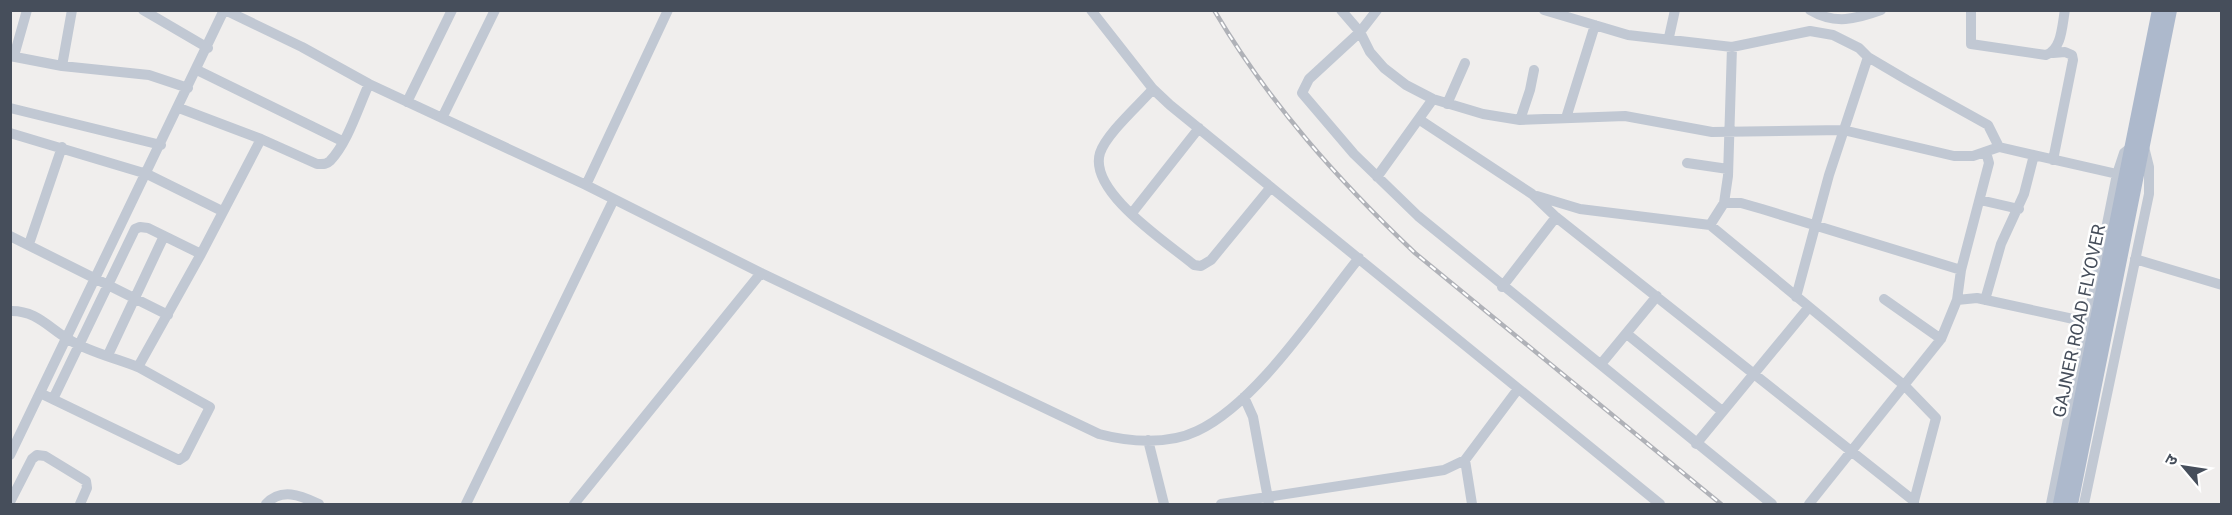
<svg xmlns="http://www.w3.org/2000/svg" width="2232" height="515" viewBox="0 0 2232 515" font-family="Roboto,'Noto Sans Devanagari',sans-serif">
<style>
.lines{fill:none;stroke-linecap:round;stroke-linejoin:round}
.minor{stroke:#c1c8d3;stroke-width:10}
.major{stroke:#adb9cc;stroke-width:14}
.rail-casing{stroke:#b0b2b8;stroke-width:4.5}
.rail{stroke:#fff;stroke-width:2;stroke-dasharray:7;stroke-linecap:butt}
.labels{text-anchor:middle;stroke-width:5;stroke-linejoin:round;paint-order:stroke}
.street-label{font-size:18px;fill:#464e5b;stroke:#fff}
</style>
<rect width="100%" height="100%" fill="#f0eeed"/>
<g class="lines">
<path class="minor" d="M143,10l65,38
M225,10l77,37 67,37 217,101 175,88 338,161c30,8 69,11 98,-3 60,-28 120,-121 162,-173
M1091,10l62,79 17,16 490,399
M1341,10l19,22 10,20 14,16 22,17 27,14 50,15 37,6 105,-4 87,16 131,-2 111,26h19l26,-9
M1377,10l-17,22 -51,47 -7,14 52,61 64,62 354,288
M1544,10l84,25 104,12 78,-16 23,4 26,13 9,9 39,23 81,45 11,22 118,27
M1810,10c25,15 46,9 71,0
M1971,10v34l75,11c16,-5 16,-30 19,-45
M1669,37l6,-27
M10,56l52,10 87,9 39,13
M14,56l13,-46
M62,66l10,-56
M197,70l145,71
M1153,89c-14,16 -47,45 -53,64 -12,39 68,90 94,112l7,1 10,-6 60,-73
M407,102l45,-92
M1447,104l18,-41
M10,108l151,37
M179,108l82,31
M442,118l53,-108
M1566,118l29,-93
M1420,120l112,74 24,23 358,284v3
M1520,120l10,-30 4,-20
M10,133l137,41 75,37
M2053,160l20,-100 -1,-5 -7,-3 -12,1
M1687,163l41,6
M1377,177l56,-78
M586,185l82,-175
M1537,196l43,13 130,16 195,161 31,32 -22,83
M1980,200l39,9
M1724,203h17l21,6 199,61
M1132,213l67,-85
M1710,225l14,-22 4,-27 4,-129
M10,236l158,79
M29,244l33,-97
M2135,259l87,26
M1502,287l54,-70
M1796,297l33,-122 39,-118
M1884,299l57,40
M1957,300l4,-30 28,-107 -3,-11
M1985,300l16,-56 23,-50 10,-39
M10,311c26,-1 39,17 58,28 20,13 48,19 70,28l63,-113 60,-115 56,25c5,0 9,1 13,-3 18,-19 28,-53 39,-77
M1627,334l95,77
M108,355l56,-119
M1601,364l56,-68
M40,393l139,67 6,-4 25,-49 -72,-40
M1244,397l9,20 16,87
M53,399l82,-170 5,-2 8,1 53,26
M1148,440l16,64
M1696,444l113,-137
M10,455l214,-445
M1465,460l7,44
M10,502l22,-43 5,-4 8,1 41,25 1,7 -7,16
M266,504c16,-17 35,-8 53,0
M466,504l148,-305
M574,504l187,-231
M1221,504l223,-34 21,-10 53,-71
M1809,504l132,-165 16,-39 20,-2 110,24
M2051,504l66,-330 7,-21 5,-4
M2084,504l65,-310v-27l-5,-20"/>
<path class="major" d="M2060,504l99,-494
M2071,504l99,-494"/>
<defs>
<path id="rail" d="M1214,10c55,93 124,170 201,243l306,251"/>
</defs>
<use href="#rail" class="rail-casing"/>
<use href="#rail" class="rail"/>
</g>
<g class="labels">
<g class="street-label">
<text transform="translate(2079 321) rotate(-78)" y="6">GAJNER ROAD FLYOVER</text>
</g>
</g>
<rect width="2232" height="515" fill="none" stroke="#464e5b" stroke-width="24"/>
<g transform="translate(2184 467) rotate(299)" stroke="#ffffff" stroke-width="4.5" paint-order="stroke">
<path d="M0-4.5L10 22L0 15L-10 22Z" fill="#464e5b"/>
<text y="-9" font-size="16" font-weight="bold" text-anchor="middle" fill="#464e5b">उ</text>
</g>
</svg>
